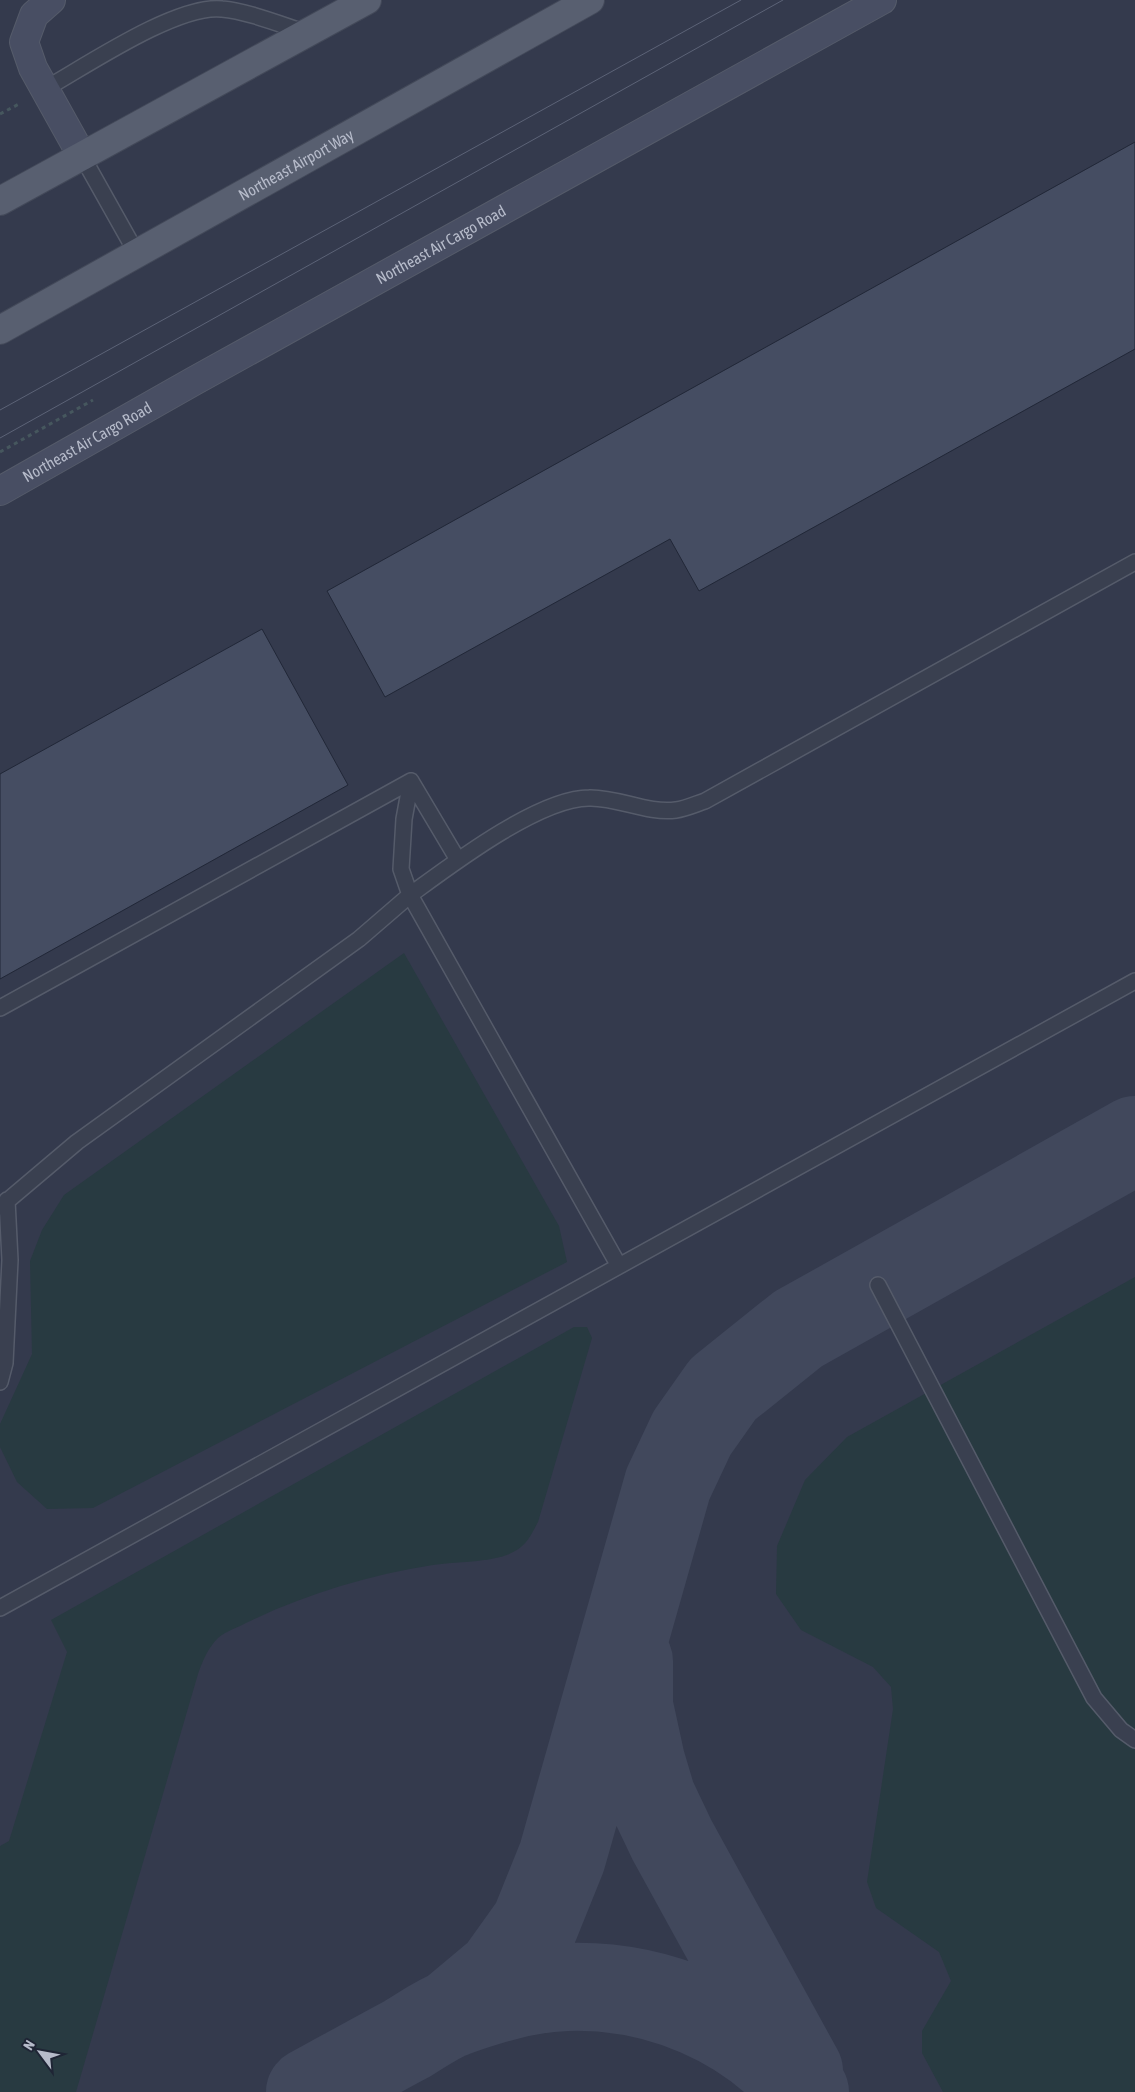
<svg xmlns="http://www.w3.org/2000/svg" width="1135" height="2092" viewBox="0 0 1135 2092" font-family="'Asap Condensed',sans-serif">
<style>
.airport{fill:#343a4d}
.green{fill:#283a41}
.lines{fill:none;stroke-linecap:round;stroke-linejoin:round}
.taxiway{stroke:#41485c;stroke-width:88}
.building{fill:#454d62;stroke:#212737}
.lane-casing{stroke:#555b6a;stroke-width:18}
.secondary-casing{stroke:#555b6a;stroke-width:30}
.primary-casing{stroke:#434959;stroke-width:30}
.path{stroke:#46575e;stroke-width:3;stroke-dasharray:4 4;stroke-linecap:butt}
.lane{stroke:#3a4050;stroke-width:15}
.secondary{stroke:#484e63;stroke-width:28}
.primary{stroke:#585f70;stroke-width:28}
.tram{stroke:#5c6377;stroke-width:1}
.labels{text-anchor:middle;stroke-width:4;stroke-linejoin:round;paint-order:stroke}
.street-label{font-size:16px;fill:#b6bbca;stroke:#1f2535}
</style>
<rect width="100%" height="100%" fill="#262d40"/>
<path class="airport" d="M0,0h1135v2092h-1135z"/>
<path class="green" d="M404,953l155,273 8,36 -474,246 -46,1 -30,-27 -17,-35v-23l32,-70 -2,-93 12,-31 22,-35z
M1135,1277v815h-192l-21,-39v-22l29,-50 -12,-29 -63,-44 -9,-26 26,-173 -2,-22 -18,-20 -72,-37 -25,-36 1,-48 28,-66 42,-43z
M574,1327h13l5,11 -54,184c-6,11 -11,23 -23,29 -19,12 -59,10 -82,14 -64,10 -127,29 -185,57 -9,5 -22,9 -30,16 -10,10 -15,22 -20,36l-122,418h-76v-246l9,-5 58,-189 -16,-32z"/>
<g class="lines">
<path class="taxiway" d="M629,1661v45l12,55 11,37 20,42 127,231
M451,2014l49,-41 35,-49 27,-67 106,-373 24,-51 31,-44 75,-60 337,-189
M310,2092c33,-18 65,-36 97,-53 15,-9 30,-20 46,-26 37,-13 75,-25 114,-26 90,-3 181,35 238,105"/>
</g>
<path class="building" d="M1135,142v207l-436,242 -29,-52 -285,158 -58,-106z
M262,629l86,156 -348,194v-205z"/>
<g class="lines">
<defs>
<path id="lane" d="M45,89c41,-23 132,-85 177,-80 25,2 60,16 85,24
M82,156l55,98
M411,781l47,79
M0,1008l411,-227
M0,1207l77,-65 282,-203 51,-44 -9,-26 3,-50 7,-38
M619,1266l-209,-371c41,-30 129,-97 179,-97 29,-1 58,16 87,12 9,-1 20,-6 29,-9l430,-239
M878,1285l216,413 27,32 14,10
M0,1382l5,-19 5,-103 -3,-60
M0,1608l1135,-627"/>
<g id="secondary">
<path d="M51,0l-17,15 -10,27 9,26 49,88"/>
<path id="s1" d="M0,491l194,-110 688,-381"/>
</g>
<g id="primary">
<path d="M0,201l367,-201"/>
<path id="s2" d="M0,330l590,-330"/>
</g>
</defs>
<use href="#lane" class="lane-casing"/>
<use href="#secondary" class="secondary-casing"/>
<use href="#primary" class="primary-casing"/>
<path class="path" d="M0,114l19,-10
M0,452l93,-52"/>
<use href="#lane" class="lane"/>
<use href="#secondary" class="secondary"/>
<use href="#primary" class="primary"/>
<path class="tram" d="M0,410l741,-410
M0,438l783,-438"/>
</g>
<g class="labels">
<g class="street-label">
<text dy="6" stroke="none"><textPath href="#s2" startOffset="339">Northeast Airport Way</textPath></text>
<text dy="6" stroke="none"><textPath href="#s1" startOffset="505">Northeast Air Cargo Road</textPath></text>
<text dy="6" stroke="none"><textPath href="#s1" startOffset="100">Northeast Air Cargo Road</textPath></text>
</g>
</g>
<g transform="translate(40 2052) rotate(302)" stroke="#1f2535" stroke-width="4" paint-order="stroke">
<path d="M0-4L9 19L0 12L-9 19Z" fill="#b6bbca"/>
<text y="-8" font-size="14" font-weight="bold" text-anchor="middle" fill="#b6bbca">N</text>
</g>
</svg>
